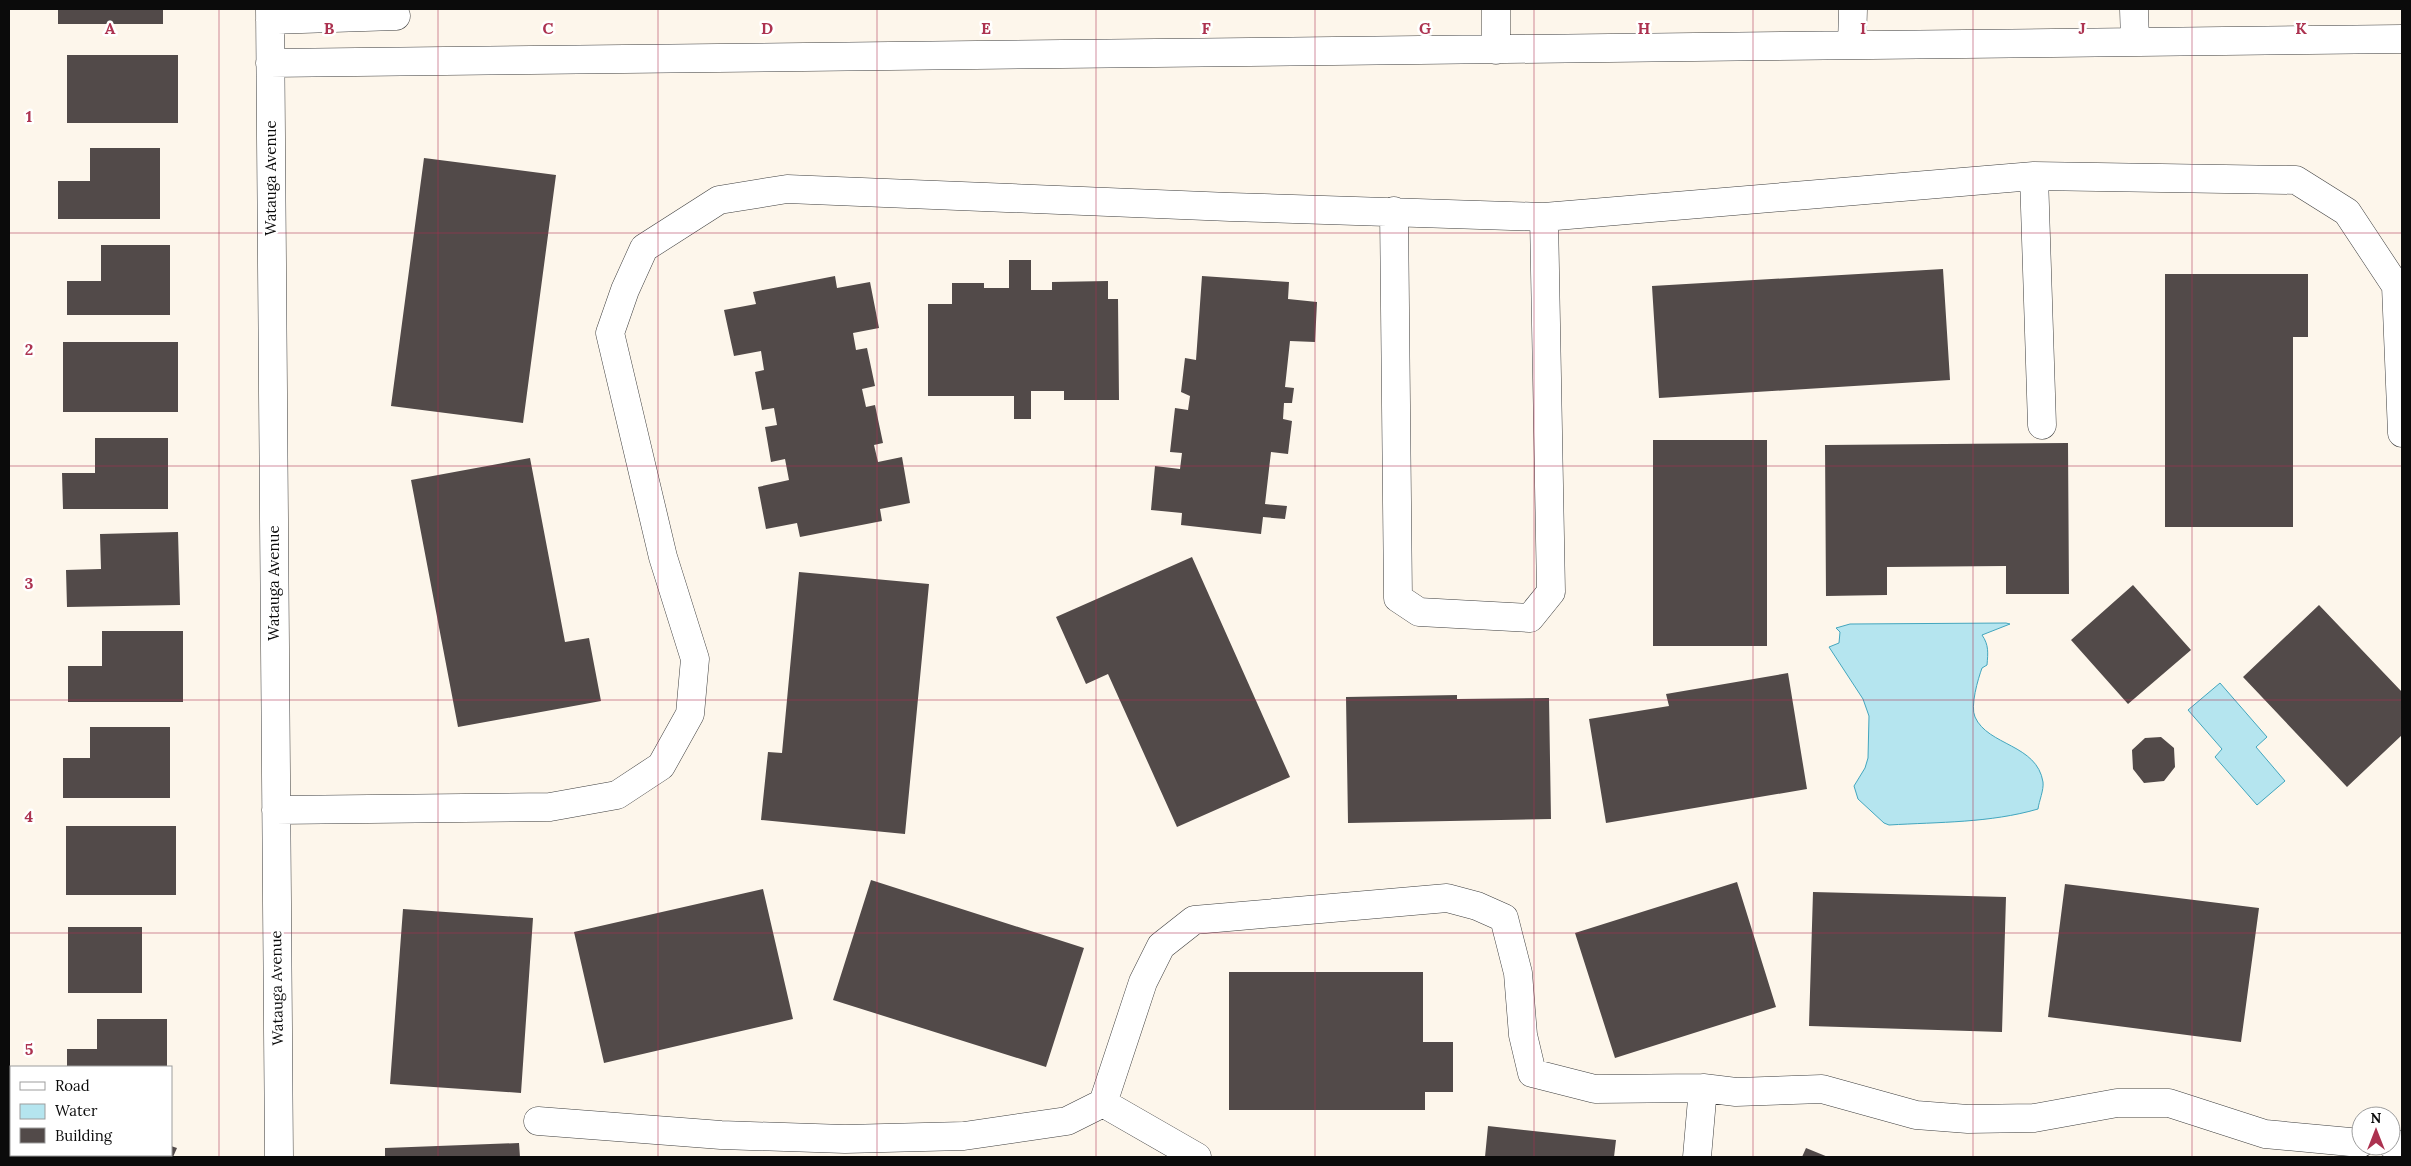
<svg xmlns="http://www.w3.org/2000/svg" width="2411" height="1166" viewBox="0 0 2411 1166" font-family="Lora,serif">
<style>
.water{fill:#b5e5ef;stroke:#43a6be}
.building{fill:#524a49}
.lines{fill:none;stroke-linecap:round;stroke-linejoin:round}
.minor-casing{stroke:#3e3e3e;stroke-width:29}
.minor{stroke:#fff;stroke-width:28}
.grid{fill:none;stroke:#ac3250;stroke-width:1;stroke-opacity:0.55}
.labels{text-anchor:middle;stroke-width:5;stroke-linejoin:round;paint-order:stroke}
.street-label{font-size:15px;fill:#0b0b0b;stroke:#fff}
.grid-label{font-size:16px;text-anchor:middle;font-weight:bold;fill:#ac3250;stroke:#fff;stroke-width:5;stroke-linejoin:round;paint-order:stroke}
</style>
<rect width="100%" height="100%" fill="#fdf6eb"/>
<path class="water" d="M2006,623l4,1 -28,11c7,10 6,18 5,30l-5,3c-4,11 -12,38 -7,49 13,29 62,27 68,65 1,8 -4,19 -5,27 -48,14 -99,13 -149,16l-5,-2 -26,-24 -4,-13 11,-18 3,-10 1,-42 -6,-17 -34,-52 10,-4 1,-11 -4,-4 14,-4z
M2220,683l47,54 -11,10 29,34 -28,24 -42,-48 7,-8 -34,-39z"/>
<path class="building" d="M58,9h105v15h-105z
M67,55h111v68h-111z
M90,148h70v71h-102v-38h32z
M424,158l132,17 -33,248 -132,-17z
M101,245h69v70h-103v-34h34z
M1009,260h22v30h21v-8l56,-1v18h10l1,101h-55v-9h-33v28h-17v-23h-86v-92h24v-21h32v5h25z
M1943,269l7,111 -291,18 -7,-112z
M2165,274h143v63h-15v190h-128z
M835,276l2,12 33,-6 9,46 -26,5 3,17 11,-2 8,38 -13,3 4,18 9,-2 8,38 -9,2 4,17 24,-5 8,46 -30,6 2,12 -82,16 -3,-14 -31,6 -8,-42 31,-7 -4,-21 -14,3 -6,-35 12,-2 -3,-17 -12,2 -7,-38 9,-2 -3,-19 -27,5 -10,-46 32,-6 -3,-12z
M1202,276l87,6 -1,17 29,3 -2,40 -25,-1 -5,46 9,1 -2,15h-8l-1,16 9,2 -4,33 -17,-2 -6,52 22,2 -2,13 -22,-2 -2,17 -80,-9 1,-12 -31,-3 4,-44 25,3 2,-16 -12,-1 5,-44 13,2 2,-14 -9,-4 4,-34 11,2z
M63,342h115v70h-115z
M95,438h73v71h-105l-1,-36h33z
M1653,440h114v206h-114z
M2068,443l1,151h-63v-28l-119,1v28l-61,1 -1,-151z
M530,458l35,184 24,-4 12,63 -143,26 -47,-247z
M178,532l2,73 -113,2 -1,-37 35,-1 -1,-35z
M1192,557l98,220 -113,50 -69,-153 -22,10 -30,-67z
M799,572l130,12 -24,250 -144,-14 7,-68 14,1z
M2133,585l58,65 -63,54 -57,-64z
M2319,605l83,87v43l-55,52 -104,-110z
M102,631h81v71h-115v-36h34z
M1788,673l19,116 -201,34 -17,-104 80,-13 -3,-12z
M1457,695v4l92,-1 2,121 -203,4 -2,-126z
M90,727h80v71h-107v-40h27z
M2161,737l13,11 1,19 -11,14 -20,2 -11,-14 -1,-19 13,-12z
M66,826h110v69h-110z
M871,880l213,68 -38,119 -213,-67z
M1737,882l39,125 -161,51 -40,-125z
M2065,884l194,24 -18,134 -193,-25z
M763,889l30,130 -189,44 -30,-131z
M1813,892l193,5 -4,135 -193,-6z
M403,909l130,9 -12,175 -131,-9z
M68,927h74v66h-74z
M1229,972h194v70h30v50h-28v18h-196z
M97,1019h70v48h-100v-18h30z
M1488,1126l128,14 -2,17h-129z
M519,1143l1,14h-135v-9z
M171,1146l6,2 -4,9h-122l1,-2h119z
M1806,1148l22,9h-26z"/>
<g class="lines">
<defs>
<path id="minor" d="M270,9l9,1148
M1496,9v41
M2134,9l1,33
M270,20l126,-4
M1852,45l1,-36
M270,63l2132,-24
M2034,176l8,249
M1394,211l4,387 21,14 111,6 21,-26 -7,-375
M276,810l274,-3 67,-12 44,-29 29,-52 5,-55 -32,-102 -53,-224 15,-43 19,-42 75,-48 68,-11 443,18 314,10 490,-41 262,4 51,32 49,74 6,147
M1103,1103l94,54
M538,1121l183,14 124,4 119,-3 103,-15 36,-18 40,-121 18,-36 33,-26 253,-22 30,8 27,12 14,55 5,62 9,38 63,16 108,-1 33,4 86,-3 94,26 52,4 66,-1 83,-15h52l96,31 96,9
M2391,1144l11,1
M1697,1157l6,-69"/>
</defs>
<use href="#minor" class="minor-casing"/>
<use href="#minor" class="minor"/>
</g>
<path class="grid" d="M219,9v1148M438,9v1148M658,9v1148M877,9v1148M1096,9v1148M1315,9v1148M1534,9v1148M1753,9v1148M1973,9v1148M2192,9v1148M9,233h2393M9,466h2393M9,700h2393M9,933h2393"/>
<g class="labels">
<g class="street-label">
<text transform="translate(271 178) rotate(-90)" y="5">Watauga Avenue</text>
<text transform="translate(274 583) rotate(-90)" y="5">Watauga Avenue</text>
<text transform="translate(277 988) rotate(-91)" y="5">Watauga Avenue</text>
</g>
</g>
<g class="grid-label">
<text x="110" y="34">A</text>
<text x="329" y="34">B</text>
<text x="548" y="34">C</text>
<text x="767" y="34">D</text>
<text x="986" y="34">E</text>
<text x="1206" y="34">F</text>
<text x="1425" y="34">G</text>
<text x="1644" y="34">H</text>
<text x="1863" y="34">I</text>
<text x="2082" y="34">J</text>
<text x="2301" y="34">K</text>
<text x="29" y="122">1</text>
<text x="29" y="355">2</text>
<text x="29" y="589">3</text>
<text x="29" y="822">4</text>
<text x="29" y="1055">5</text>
</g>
<rect width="2411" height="1166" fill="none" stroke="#0b0b0b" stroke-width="20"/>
<rect x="10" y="1066" width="162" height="90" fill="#ffffff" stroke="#9d9d9d"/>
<rect x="20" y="1082" width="25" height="8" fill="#ffffff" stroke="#9d9d9d"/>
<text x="55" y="1091" font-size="15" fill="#0b0b0b">Road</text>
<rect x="20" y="1104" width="25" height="15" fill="#b5e5ef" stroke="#9d9d9d"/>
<text x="55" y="1116" font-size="15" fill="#0b0b0b">Water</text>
<rect x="20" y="1128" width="25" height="15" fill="#524a49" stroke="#9d9d9d"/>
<text x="55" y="1141" font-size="15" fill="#0b0b0b">Building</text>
<g transform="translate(2376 1131)"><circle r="24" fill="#ffffff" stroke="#9d9d9d"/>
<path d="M0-4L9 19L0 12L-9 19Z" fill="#ac3250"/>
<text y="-8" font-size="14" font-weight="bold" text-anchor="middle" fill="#0b0b0b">N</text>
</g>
</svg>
